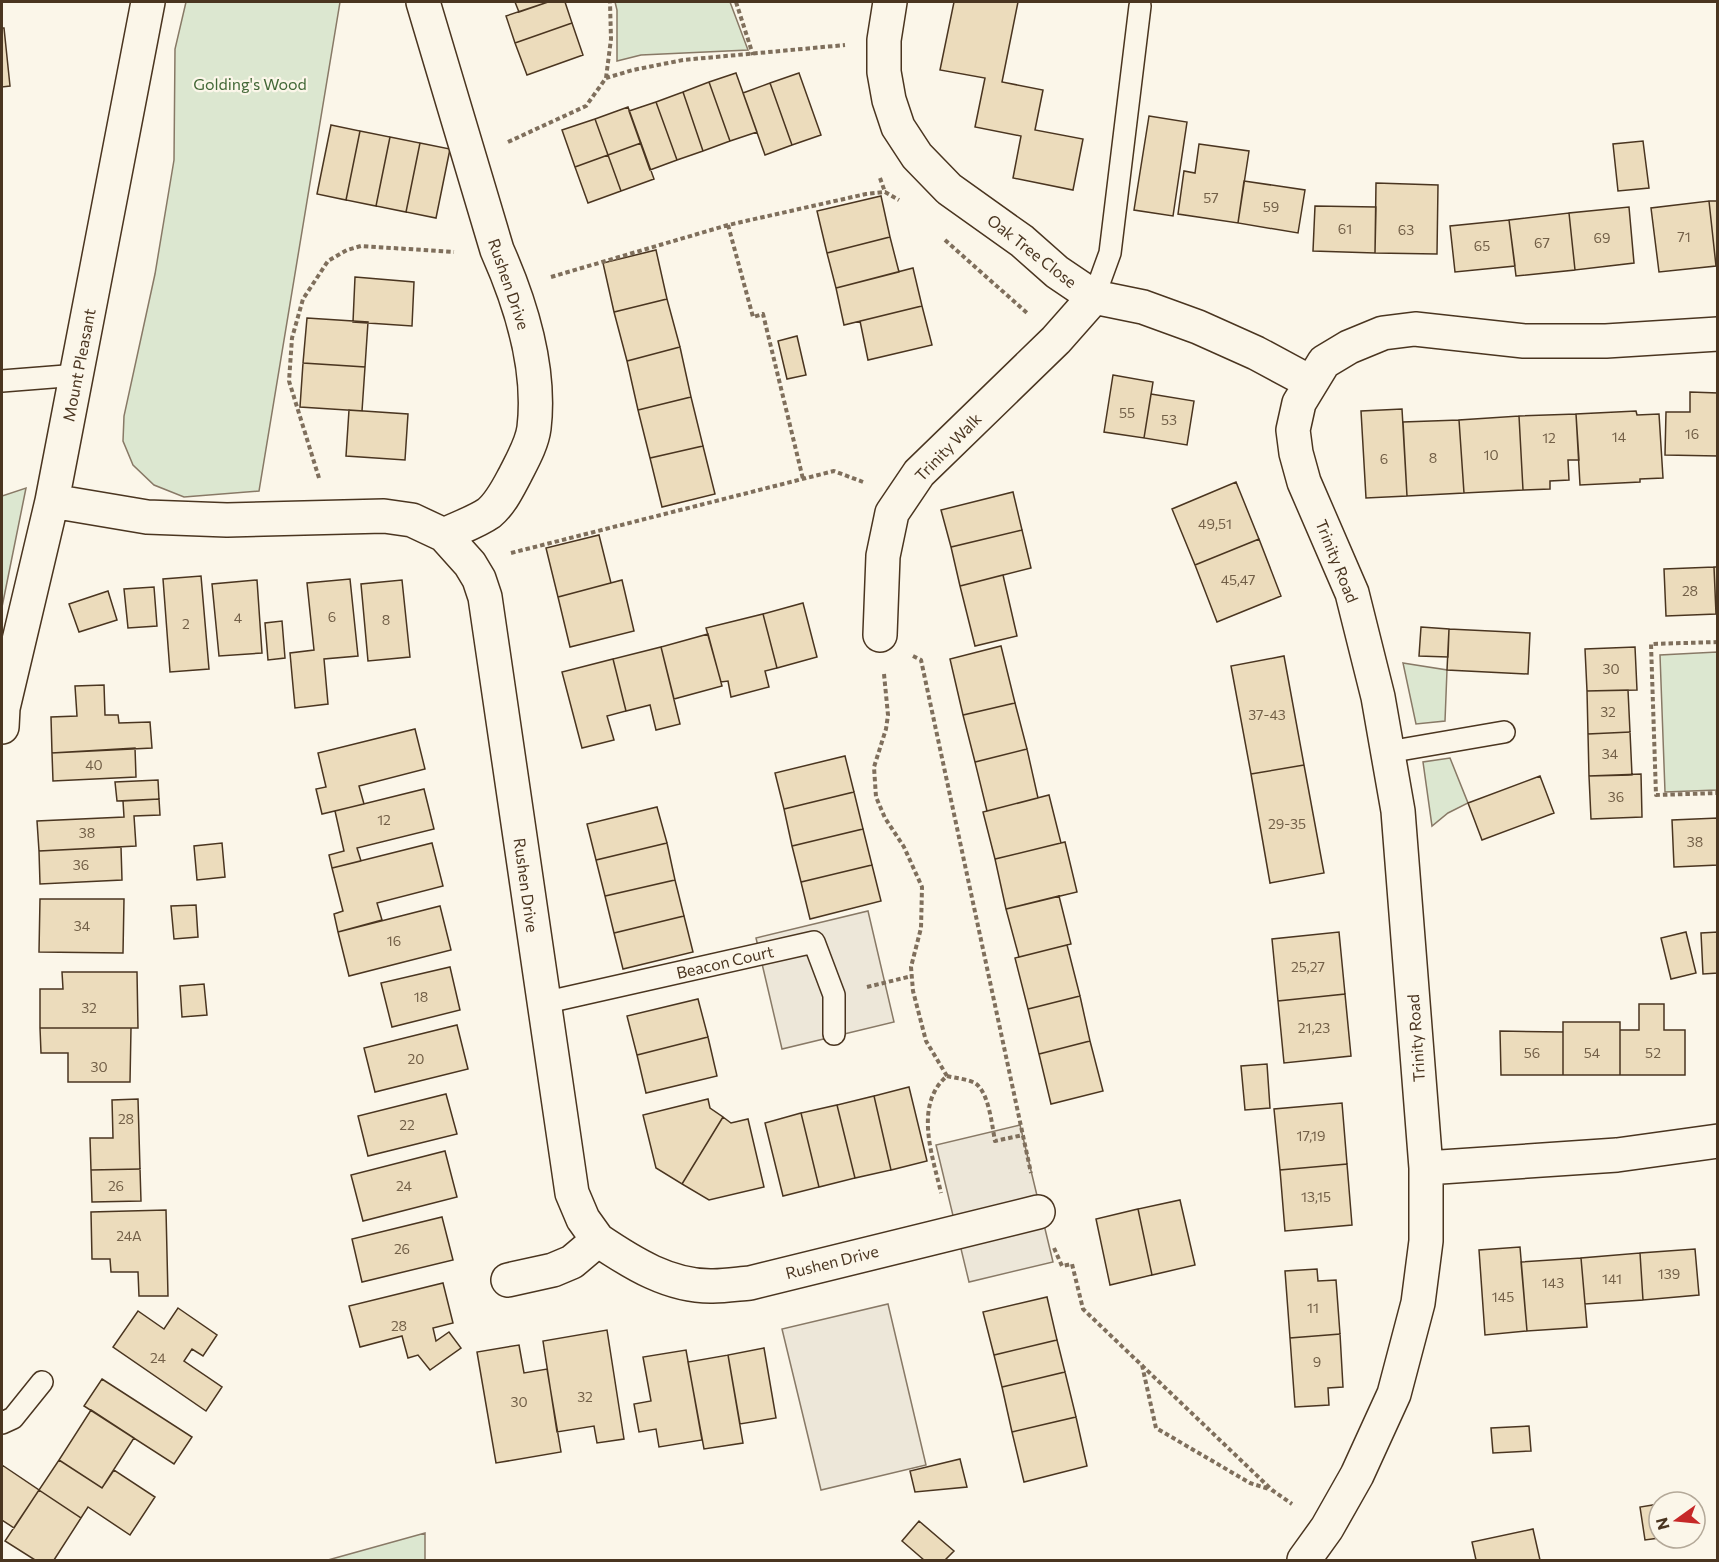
<svg xmlns="http://www.w3.org/2000/svg" width="1719" height="1562" viewBox="0 0 1719 1562" font-family="Commissioner,sans-serif">
<style>
.green{fill:#dce7d0;stroke:#887966;stroke-width:1.5}
.parking{fill:#ede7d9;stroke:#887966;stroke-width:1.5}
.building{fill:#ecdcbc;stroke:#4a3520;stroke-width:1.5}
.lines{fill:none;stroke-linecap:round;stroke-linejoin:round}
.service-casing{stroke:#4a3520;stroke-width:24}
.minor-casing{stroke:#4a3520;stroke-width:36}
.path{stroke:#7f6f5c;stroke-width:4;stroke-dasharray:4.5 3;stroke-linecap:butt}
.service{stroke:#fbf6e9;stroke-width:21}
.minor{stroke:#fbf6e9;stroke-width:33}
.labels{text-anchor:middle;stroke-width:4.5;stroke-linejoin:round;paint-order:stroke}
.number-label{font-size:14px;fill:#725f47}
.park-label{font-size:16px;fill:#436837;stroke:#fbf6e9}
.street-label{font-size:16px;fill:#4a3520;stroke:#fbf6e9}
</style>
<rect width="100%" height="100%" fill="#fbf6e9"/>
<path class="green" d="M186,2h154l-81,489 -75,6 -30,-12 -21,-20 -10,-24 1,-25 31,-142 19,-114 1,-111z
M615,2h115l18,48 -107,5 -24,6v-51z
M26,488l-24,119v-111z
M1717,652v138l-52,2 -5,-137z
M1403,663l44,7 -2,51 -29,3z
M1450,758l18,45 -20,10 -16,13 -9,-64z
M425,1533v27h-97z"/>
<path class="parking" d="M868,911l26,111 -112,27 -26,-111z
M1020,1125l33,137 -84,20 -33,-137z
M888,1304l38,161 -105,25 -39,-161z"/>
<path class="building" d="M515,2h33l-29,10z
M548,2h17l7,21 -57,20 -9,-27z
M954,2h64l-16,80 41,8 -8,40 48,9 -10,51 -60,-12 8,-42 -46,-9 10,-49 -45,-8z
M572,23l11,32 -56,20 -12,-32z
M2,28h2l6,58 -8,1z
M736,73l21,59 -27,9 -21,-59z
M799,73l22,62 -29,10 -22,-62z
M709,82l21,59 -27,10 -20,-59z
M770,83l22,62 -27,10 -22,-62z
M683,92l20,59 -26,9 -21,-58z
M656,102l21,58 -27,10 -21,-59z
M628,107l13,36 -33,12 -13,-36z
M1149,116l38,6 -14,94 -39,-6z
M595,119l13,36 -33,12 -13,-37z
M331,125l29,6 -14,69 -29,-6z
M360,131l30,6 -14,69 -30,-6z
M390,137l30,6 -14,69 -30,-6z
M1643,141l6,47 -31,3 -5,-47z
M420,143l30,6 -14,69 -30,-6z
M641,143l13,36 -33,12 -13,-36z
M1199,144l50,7 -11,72 -60,-9 6,-43 11,2z
M608,155l13,36 -33,12 -13,-36z
M1244,181l61,9 -7,43 -60,-10z
M1376,183l62,2 -1,69 -62,-1z
M881,196l9,41 -63,16 -10,-42z
M1709,201h9v65h-2z
M1709,201l7,65 -57,6 -8,-64z
M1315,206l61,1 -1,46 -62,-2z
M1629,207l5,56 -59,7 -6,-57z
M1569,213l6,57 -59,6 -7,-56z
M1509,220l6,46 -60,6 -5,-46z
M890,237l9,35 -63,16 -9,-35z
M656,250l11,49 -53,13 -11,-49z
M913,268l9,38 -78,19 -8,-37z
M355,277l59,5 -2,44 -59,-4z
M667,299l13,48 -53,14 -13,-49z
M922,306l10,39 -64,15 -8,-39z
M307,318l61,4 -3,45 -62,-4z
M797,336l9,39 -19,4 -9,-38z
M680,347l11,50 -53,13 -11,-49z
M303,363l62,4 -3,44 -62,-4z
M1113,375l40,7 -9,56 -40,-6z
M1690,392l28,1v63l-53,-1 1,-43h24z
M1151,394l43,7 -7,44 -43,-7z
M691,397l12,49 -53,12 -12,-48z
M1402,409l5,87 -41,2 -5,-87z
M349,410l59,4 -3,46 -59,-4z
M1636,411l1,4 22,-1 4,64 -23,1v3l-60,3 -4,-71z
M1576,414l3,46h-11l1,20 -19,1v8l-27,1 -4,-74z
M1519,416l4,74 -59,3 -5,-73z
M1459,420l5,73 -57,3 -4,-74z
M703,446l12,48 -53,13 -12,-49z
M1236,482l23,57 -64,26 -23,-56z
M1013,492l9,38 -71,17 -10,-37z
M1022,530l9,38 -71,18 -9,-39z
M599,535l12,48 -53,14 -12,-49z
M1259,539l22,57 -64,26 -22,-57z
M1714,567l2,47 -50,2 -2,-47z
M1714,567h4v47h-2z
M1003,575l14,61 -42,10 -15,-60z
M201,576l8,93 -39,3 -7,-93z
M350,579l8,77 -34,3 4,45 -33,4 -5,-55 24,-3 -7,-67z
M257,580l5,73 -43,3 -7,-72z
M402,580l8,77 -42,4 -7,-77z
M622,580l12,51 -64,16 -12,-50z
M154,587l3,39 -29,2 -4,-39z
M108,591l9,29 -38,12 -10,-28z
M803,603l14,54 -40,11 -14,-54z
M763,614l14,54 -12,3 4,16 -38,10 -3,-16 -7,1 -15,-54z
M282,621l3,37 -17,2 -3,-37z
M1421,627l28,2 -1,28 -29,-1z
M1449,629l81,4 -2,41 -81,-4z
M708,634l14,52 -48,13 -13,-52z
M1001,646l14,57 -52,12 -13,-56z
M661,647l19,77 -24,6 -6,-25 -24,6 -13,-52z
M1635,647l2,43 -50,1 -2,-42z
M1284,656l20,109 -53,9 -20,-108z
M613,659l13,52 -19,5 7,24 -32,8 -20,-76z
M104,685l1,30h13l1,8 31,-1 2,26 -100,5 -1,-36 26,-1 -2,-30z
M1628,690l2,42 -42,2 -1,-43z
M1015,703l12,46 -52,13 -12,-47z
M415,729l10,40 -66,17 5,18 -42,10 -6,-25 10,-2 -8,-34z
M1630,732l2,43 -43,1 -1,-42z
M135,748l1,29 -83,4 -1,-28z
M1027,749l11,49 -51,13 -12,-49z
M845,756l9,36 -70,17 -9,-36z
M1304,765l20,108 -54,10 -19,-109z
M1641,774l1,43 -51,2 -2,-43z
M1540,776l14,37 -72,27 -14,-37z
M158,780l1,19 -42,2 -2,-19z
M424,789l10,40 -77,19 4,13 -29,7 -3,-13 15,-4 -9,-40z
M854,792l9,37 -71,17 -8,-37z
M1049,795l12,48 -66,16 -12,-47z
M159,799l1,16 -26,1 2,30 -97,5 -2,-30 87,-4 -1,-16z
M657,807l10,36 -71,17 -9,-36z
M1718,818v47l-44,2 -2,-47z
M863,829l9,36 -71,17 -9,-36z
M1065,842l12,50 -71,17 -11,-50z
M222,843l3,34 -28,3 -3,-34z
M432,843l11,43 -66,17 5,17 -44,12 -4,-18 9,-3 -11,-43z
M667,843l8,37 -70,16 -9,-36z
M121,847l1,33 -82,4 -1,-33z
M872,865l9,36 -71,18 -9,-37z
M675,880l9,36 -70,17 -9,-37z
M1059,896l12,48 -52,13 -13,-48z
M40,899h84l-1,54 -84,-1z
M196,905l2,32 -24,2 -3,-33z
M440,906l11,44 -102,26 -11,-44z
M684,916l9,36 -70,17 -9,-36z
M1339,932l6,62 -67,7 -6,-62z
M1686,932l10,41 -25,6 -10,-41z
M1718,932v41l-15,1 -2,-41z
M1067,945l13,51 -52,13 -13,-51z
M450,967l10,43 -68,17 -11,-44z
M62,972h75l1,56h-98v-39h23z
M204,984l3,31 -25,2 -2,-31z
M1345,994l6,62 -67,7 -6,-62z
M1080,996l10,45 -51,13 -11,-45z
M698,999l10,38 -71,18 -10,-39z
M1639,1004h25v26h21v45h-65v-45h19z
M1563,1022h57v53h-57z
M457,1025l11,44 -93,23 -11,-44z
M40,1028h91l-1,54h-62v-29h-27z
M1500,1031l63,1v43h-62z
M708,1037l9,39 -71,17 -9,-38z
M1090,1041l13,50 -52,13 -12,-50z
M1267,1064l3,44 -25,2 -4,-44z
M909,1087l18,74 -36,9 -17,-74z
M446,1094l11,40 -89,22 -10,-40z
M874,1096l17,74 -36,8 -18,-73z
M138,1099l2,70 -49,1 -1,-32h23l-1,-38z
M708,1099l2,9 13,9 -41,67 -26,-16 -13,-53z
M1342,1103l5,61 -67,6 -6,-61z
M837,1105l18,73 -36,9 -18,-74z
M801,1113l18,74 -36,9 -18,-73z
M723,1117l8,6 17,-4 16,68 -55,13 -27,-16z
M445,1151l12,46 -94,24 -12,-46z
M1347,1164l5,61 -67,6 -5,-61z
M140,1169l1,32 -49,1 -1,-32z
M1180,1200l15,65 -43,10 -14,-66z
M1138,1209l14,66 -42,10 -14,-66z
M166,1210l2,86h-29l-1,-24h-27l-1,-13h-18l-1,-47z
M442,1217l11,43 -91,22 -10,-43z
M1520,1247l7,84 -42,4 -6,-85z
M1695,1249l4,46 -56,5 -3,-47z
M1640,1253l3,47 -58,4 -4,-46z
M1581,1258l6,69 -60,4 -6,-69z
M1317,1269l1,12 18,-1 4,54 -50,4 -5,-67z
M443,1283l10,40 -20,5 3,13 13,-9 12,16 -31,22 -12,-15 -10,3 -6,-22 -42,11 -11,-41z
M1047,1297l10,43 -63,15 -11,-43z
M178,1308l39,27 -14,21 -11,-7 -8,12 38,26 -16,24 -93,-64 25,-36 26,18z
M607,1330l17,109 -27,4 -3,-17 -37,6 -14,-91z
M1340,1334l3,53 -15,1 1,17 -34,2 -5,-69z
M1057,1340l8,32 -63,15 -8,-32z
M519,1345l5,28 23,-4 14,83 -65,11 -19,-111z
M764,1348l12,70 -36,6 -12,-69z
M686,1350l16,90 -43,7 -3,-18 -17,3 -5,-28 17,-3 -8,-44z
M728,1355l15,88 -39,6 -16,-87z
M1065,1372l11,45 -64,15 -10,-45z
M102,1379l90,58 -18,27 -90,-58z
M91,1410l43,28 -32,50 -43,-28z
M1076,1417l11,49 -63,16 -12,-50z
M1529,1426l2,25 -38,2 -2,-25z
M960,1459l7,28 -52,5 -5,-21z
M59,1460l43,28 12,-18 41,27 -25,38 -42,-28 -7,11 -42,-28z
M2,1465l37,25 -25,38 -12,-8z
M39,1490l42,28 -27,42h-19l-30,-19z
M1659,1504v34l-14,2 -5,-33z
M919,1521l35,30 -9,9h-21l-22,-19z
M1533,1529l7,31h-64l-4,-18z"/>
<g class="lines">
<defs>
<path id="service" d="M1094,297l16,-44 30,-247
M2,381l76,-6
M1388,752l116,-20
M543,1003l271,-61 20,53v39
M2,1423l11,-5 29,-36"/>
<path id="minor" d="M423,2l74,248c24,54 44,119 37,178 -2,16 -12,33 -19,47 -7,13 -14,28 -26,38 -13,9 -31,15 -45,22
M890,2l-6,38v32l5,28 9,27 19,29 32,33 73,52 35,31 37,25 49,10 55,20 58,26 54,29
M52,501l95,16 80,3 157,-4 28,4 32,15 26,29 9,15 6,18 87,596 11,26 15,21
M880,635l3,-79 9,-43 27,-40 137,-133 38,-43
M2,727l1,-19 49,-207 96,-499
M1426,1168l191,-13 101,-14
M508,1280l45,-10 19,-8 26,-22c34,23 72,47 115,46 12,0 25,-2 37,-3l288,-71
M1304,1560l23,-32 30,-53 37,-81 24,-91 8,-62v-73l-28,-357 -20,-114 -26,-104 -48,-111 -8,-29 -3,-23 6,-27 25,-41 25,-15 34,-14 32,-4 109,12h82l112,-7"/>
</defs>
<use href="#service" class="service-casing"/>
<use href="#minor" class="minor-casing"/>
<path class="path" d="M736,2l17,53
M606,78l5,-39 -1,-37
M508,142l78,-36 20,-28 27,-8 50,-10 162,-15
M880,178l5,14
M728,225l25,92 10,-3 40,165
M945,240l82,73
M551,277l177,-52 138,-31 19,-2 14,8
M319,478l-30,-97 3,-43 11,-39 25,-38 19,-11 14,-4 93,6
M511,553l323,-82 29,11
M1718,642l-67,2 5,151 62,-2
M913,656l8,4 110,513
M884,674l4,41 -2,14 -12,38 2,30 9,21 19,29 18,40 -1,41 -10,39 2,24 13,50 21,35c-34,29 -14,81 -6,117
M867,987l45,-11
M947,1076c8,2 20,3 28,7 14,9 17,43 20,58l28,-6
M1054,1248l8,18 10,-2 11,45 189,181 20,14
M1142,1365l14,63 94,55 19,6"/>
<use href="#service" class="service"/>
<use href="#minor" class="minor"/>
</g>
<g class="labels">
<g class="number-label">
<text x="1211" y="203">57</text>
<text x="1271" y="212">59</text>
<text x="1345" y="234">61</text>
<text x="1406" y="235">63</text>
<text x="1684" y="242">71</text>
<text x="1602" y="243">69</text>
<text x="1542" y="248">67</text>
<text x="1482" y="251">65</text>
<text x="1127" y="418">55</text>
<text x="1169" y="425">53</text>
<text x="1692" y="439">16</text>
<text x="1619" y="442">14</text>
<text x="1549" y="443">12</text>
<text x="1491" y="460">10</text>
<text x="1433" y="463">8</text>
<text x="1384" y="464">6</text>
<text x="1215" y="529">49,51</text>
<text x="1238" y="585">45,47</text>
<text x="1690" y="596">28</text>
<text x="332" y="622">6</text>
<text x="238" y="623">4</text>
<text x="386" y="625">8</text>
<text x="186" y="629">2</text>
<text x="1611" y="674">30</text>
<text x="1608" y="717">32</text>
<text x="1267" y="720">37-43</text>
<text x="1610" y="759">34</text>
<text x="94" y="770">40</text>
<text x="1616" y="802">36</text>
<text x="384" y="825">12</text>
<text x="1287" y="829">29-35</text>
<text x="87" y="838">38</text>
<text x="1695" y="847">38</text>
<text x="81" y="870">36</text>
<text x="82" y="931">34</text>
<text x="394" y="946">16</text>
<text x="1308" y="972">25,27</text>
<text x="421" y="1002">18</text>
<text x="89" y="1013">32</text>
<text x="1314" y="1033">21,23</text>
<text x="1532" y="1058">56</text>
<text x="1592" y="1058">54</text>
<text x="1653" y="1058">52</text>
<text x="416" y="1064">20</text>
<text x="99" y="1072">30</text>
<text x="126" y="1124">28</text>
<text x="407" y="1130">22</text>
<text x="1311" y="1141">17,19</text>
<text x="116" y="1191">26</text>
<text x="404" y="1191">24</text>
<text x="1316" y="1202">13,15</text>
<text x="129" y="1241">24A</text>
<text x="402" y="1254">26</text>
<text x="1669" y="1279">139</text>
<text x="1612" y="1284">141</text>
<text x="1553" y="1288">143</text>
<text x="1503" y="1302">145</text>
<text x="1313" y="1313">11</text>
<text x="399" y="1331">28</text>
<text x="158" y="1363">24</text>
<text x="1317" y="1367">9</text>
<text x="585" y="1402">32</text>
<text x="519" y="1407">30</text>
</g>
<g class="park-label">
<text x="250" y="90">Golding's Wood</text>
</g>
<g class="street-label">
<text transform="translate(1032 251) rotate(38)" y="6">Oak Tree Close</text>
<text transform="translate(509 284) rotate(71)" y="6">Rushen Drive</text>
<text transform="translate(79 365) rotate(-79)" y="6">Mount Pleasant</text>
<text transform="translate(948 447) rotate(-46)" y="6">Trinity Walk</text>
<text transform="translate(1337 561) rotate(68)" y="6">Trinity Road</text>
<text transform="translate(526 885) rotate(82)" y="6">Rushen Drive</text>
<text transform="translate(725 962) rotate(-13)" y="6">Beacon Court</text>
<text transform="translate(1416 1038) rotate(-94)" y="6">Trinity Road</text>
<text transform="translate(832 1262) rotate(-14)" y="6">Rushen Drive</text>
</g>
</g>
<rect width="1719" height="1562" fill="none" stroke="#4a3520" stroke-width="6"/>
<g transform="translate(1677 1520) rotate(255)"><circle r="28" fill="#fbf6e9" stroke="#b4a999" stroke-width="1.5"/>
<path d="M0-4.5L10 22L0 15L-10 22Z" fill="#c62828"/>
<text y="-9" font-size="16" font-weight="bold" text-anchor="middle" fill="#4a3520">N</text>
</g>
</svg>
